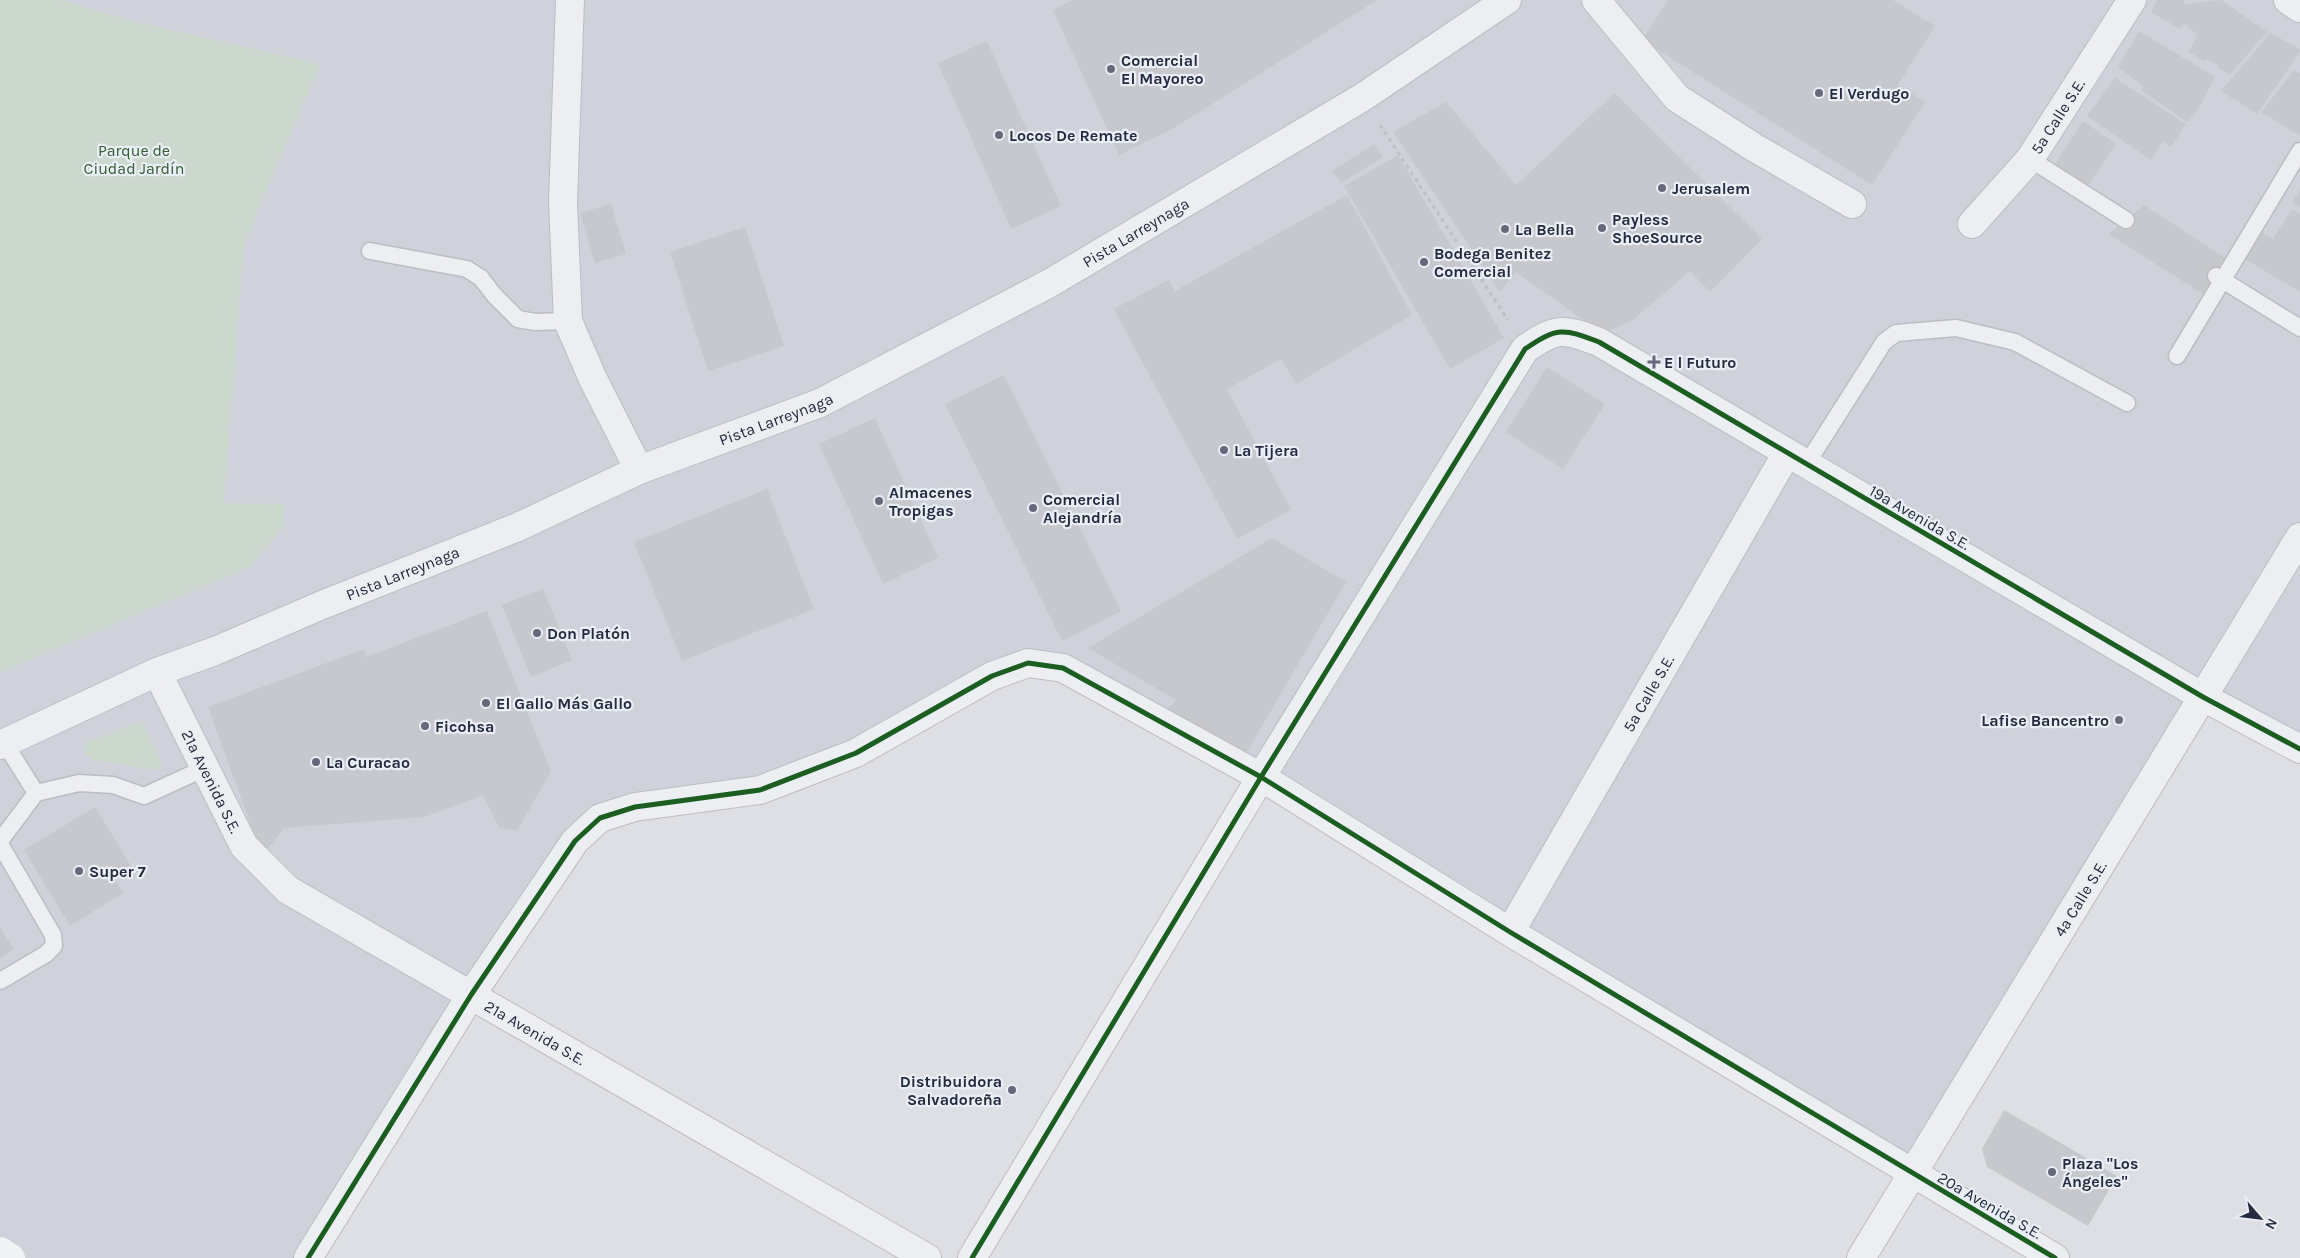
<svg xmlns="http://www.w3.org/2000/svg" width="2300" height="1258" viewBox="0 0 2300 1258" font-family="Karla,sans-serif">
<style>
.built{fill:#cfd2db}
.green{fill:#ccd8cd}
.building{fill:#c6c8cd}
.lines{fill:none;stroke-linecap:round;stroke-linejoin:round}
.lane-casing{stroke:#bcbdc2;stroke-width:19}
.street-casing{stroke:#bcbdc2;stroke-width:30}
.path{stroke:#bfc0c6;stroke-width:3;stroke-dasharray:4 4;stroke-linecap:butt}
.lane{stroke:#edeef1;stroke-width:16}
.street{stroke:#edeef1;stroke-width:28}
.secondary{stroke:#f2f3f5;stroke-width:28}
.cycleway-casing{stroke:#eaeef5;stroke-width:8}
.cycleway{stroke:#1b5e20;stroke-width:5}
.poi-dot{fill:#656979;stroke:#eaeef5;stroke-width:2}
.labels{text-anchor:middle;stroke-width:4.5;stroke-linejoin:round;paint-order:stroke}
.poi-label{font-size:16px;font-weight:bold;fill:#242a3f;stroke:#eaeef5;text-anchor:start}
.street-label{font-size:16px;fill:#242a3f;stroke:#eaeef5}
.park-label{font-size:16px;fill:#335c30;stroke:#eaeef5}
</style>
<rect width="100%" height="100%" fill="#dedfe4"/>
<path class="built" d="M0,0h2300v749l-96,-51 -293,475 -657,-390 -226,-120 -172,90 -256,65 -292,440h-294l-14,-8z"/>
<path class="green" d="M0,0h61l71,21 188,43 -76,180 -20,259 61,1 -3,25 -32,38 -250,105z
M138,722l5,2 19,40v4l-9,2 -59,-10 -9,-5 -1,-6 3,-7z"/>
<path class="building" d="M1073,0h304l-203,128 -55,27 -66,-145z
M1668,0h225l42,26 -37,59 27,17 -53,83 -230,-145z
M2157,0h28l-1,4 37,-4 46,32 -37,42 -12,-6v-4l-11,-4 -3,1 -15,-9 8,-18 -13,-10 -4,5 -29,-17z
M2139,31l76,46 -16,31 -12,14 -46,-32 2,-4 -25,-19z
M2270,33l30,16v3l-43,62 -36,-23z
M987,41l74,165 -50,23 -73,-166z
M2294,70l6,4v62l-39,-24z
M2115,78l71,46 -15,23 -8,-6 -12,19 -64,-44z
M1615,93l147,146 -52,53 -20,-21 -57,49 -30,14 -87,-62 -16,20 -107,-160 53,-30 70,83z
M2083,121l33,23 -31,46 -33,-22z
M1374,144l9,13 -42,26 -9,-12z
M1398,155l106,183 -54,31 -106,-183z
M2300,189v19l-8,-5z
M1347,195l65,120 -116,69 -15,-25 -54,30 64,121 -54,29 -123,-230 55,-29 6,11z
M611,204l15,50 -31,9 -15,-50z
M2144,205l83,54 -23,36 -95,-61z
M2292,209l8,5v78l-55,-33 17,-27 11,7z
M745,227l39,119 -76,25 -38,-119z
M1547,367l58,37 -42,65 -57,-37z
M1004,375l117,236 -59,30 -117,-237z
M875,418l63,140 -55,26 -64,-140z
M767,489l47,120 -132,52 -48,-119z
M1272,538l74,44 -102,175 -80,-45 12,-12 -88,-52z
M543,589l29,71 -41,17 -29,-72z
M487,611l64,160 -34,60 -18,-4 -16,-32 -58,22 -141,11 -22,28 -54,-149 156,-58 2,8z
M95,807l36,59 -18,10 10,17 -53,33 -46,-76z
M0,928l14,21 -14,10z
M2004,1110l113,66 -29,50 -101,-59 -5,-18z"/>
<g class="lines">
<defs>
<path id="lane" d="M2030,159l96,61
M370,251l97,18 14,9 13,17 24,24 17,3 33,-1
M2216,276l84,52
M2177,356l123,-205
M1806,465l78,-123 12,-9 60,-5 59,14 112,61
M4,742l32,51
M0,841l36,-48 43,-10 34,2 31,11 61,-28
M0,844l53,91 1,11 -8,8 -46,27"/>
<g id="street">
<path d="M570,0l-7,202 5,119 24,56 47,93"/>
<path d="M1596,0l81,98 78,50 97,56"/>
<path d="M2288,0l12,8"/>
<path id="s1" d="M1972,224l58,-65 102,-159"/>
<path id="s2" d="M157,672l87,174 44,44 639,368"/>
<path id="s3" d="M0,745l157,-73 58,-21 107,-46 196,-78 121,-57 181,-67 230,-120 313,-186 144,-97"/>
<path id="s4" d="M1510,932l277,-479"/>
<path d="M308,1258l163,-263 104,-154 25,-23 35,-11 125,-17 96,-37 136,-77 36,-13 35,5 198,109 249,155 545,326"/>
<path d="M972,1258l289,-481 264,-428c32,-22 38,-21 74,-7l604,355 97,52"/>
<path id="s5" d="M1861,1258l439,-721"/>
</g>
</defs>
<use href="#lane" class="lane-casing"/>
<use href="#street" class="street-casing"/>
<path class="path" d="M1380,125l128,195"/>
<use href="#lane" class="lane"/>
<use href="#street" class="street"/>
<path class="secondary" d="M0,1251l11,7"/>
<defs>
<path id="cycleway" d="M308,1258l163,-263 104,-154 25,-23 35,-11 125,-17 96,-37 136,-77 36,-13 35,5 198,109 249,155 545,326
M972,1258l289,-481 264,-428c32,-22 38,-21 74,-7l604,355 97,52"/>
</defs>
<use href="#cycleway" class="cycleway-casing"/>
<use href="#cycleway" class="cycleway"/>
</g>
<g class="poi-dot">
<circle cx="1111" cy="69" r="5"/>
<circle cx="1819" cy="93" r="5"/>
<circle cx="999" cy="135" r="5"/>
<circle cx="1662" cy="188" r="5"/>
<circle cx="1602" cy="228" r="5"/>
<circle cx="1505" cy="229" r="5"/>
<circle cx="1424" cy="262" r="5"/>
<path d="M1651.5 354.5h5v5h5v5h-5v5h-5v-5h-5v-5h5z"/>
<circle cx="1224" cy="450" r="5"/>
<circle cx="879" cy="501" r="5"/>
<circle cx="1033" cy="508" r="5"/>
<circle cx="537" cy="633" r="5"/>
<circle cx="486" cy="703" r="5"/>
<circle cx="2119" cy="720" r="5"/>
<circle cx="425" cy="726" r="5"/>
<circle cx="316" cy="762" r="5"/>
<circle cx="79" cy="871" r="5"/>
<circle cx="1012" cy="1090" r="5"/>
<circle cx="2052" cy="1172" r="5"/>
</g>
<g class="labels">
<g class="poi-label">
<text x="1121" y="66">Comercial<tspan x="1121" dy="18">El Mayoreo</tspan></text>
<text x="1829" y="99">El Verdugo</text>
<text x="1009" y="141">Locos De Remate</text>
<text x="1672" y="194">Jerusalem</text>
<text x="1612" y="225">Payless<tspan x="1612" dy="18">ShoeSource</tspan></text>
<text x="1515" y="235">La Bella</text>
<text x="1434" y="259">Bodega Benitez<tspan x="1434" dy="18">Comercial</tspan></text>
<text x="1664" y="368">E l Futuro</text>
<text x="1234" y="456">La Tijera</text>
<text x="889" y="498">Almacenes<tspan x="889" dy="18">Tropigas</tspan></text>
<text x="1043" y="505">Comercial<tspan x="1043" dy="18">Alejandría</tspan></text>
<text x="547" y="639">Don Platón</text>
<text x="496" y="709">El Gallo Más Gallo</text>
<text x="2109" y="726" text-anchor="end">Lafise Bancentro</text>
<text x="435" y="732">Ficohsa</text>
<text x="326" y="768">La Curacao</text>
<text x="89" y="877">Super 7</text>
<text x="1002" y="1087" text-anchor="end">Distribuidora<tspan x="1002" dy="18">Salvadoreña</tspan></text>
<text x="2062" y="1169">Plaza "Los<tspan x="2062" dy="18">Ángeles"</tspan></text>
</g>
<g class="street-label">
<text dy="6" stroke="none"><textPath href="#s1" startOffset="138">5a Calle S.E.</textPath></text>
<text dy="6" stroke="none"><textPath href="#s3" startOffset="1248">Pista Larreynaga</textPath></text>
<text dy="6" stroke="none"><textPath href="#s3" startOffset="842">Pista Larreynaga</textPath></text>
<text transform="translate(1920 517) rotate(30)" y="6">19a Avenida S.E.</text>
<text dy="6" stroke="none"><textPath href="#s3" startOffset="438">Pista Larreynaga</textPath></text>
<text dy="6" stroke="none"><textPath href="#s4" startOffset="276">5a Calle S.E.</textPath></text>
<text dy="6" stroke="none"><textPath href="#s2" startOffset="122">21a Avenida S.E.</textPath></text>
<text dy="6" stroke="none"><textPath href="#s5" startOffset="421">4a Calle S.E.</textPath></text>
<text dy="6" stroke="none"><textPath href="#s2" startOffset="542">21a Avenida S.E.</textPath></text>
<text transform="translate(1990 1205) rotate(30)" y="6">20a Avenida S.E.</text>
</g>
<g class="park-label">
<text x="134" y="156">Parque de<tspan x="134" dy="18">Ciudad Jardín</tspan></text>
</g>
</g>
<g transform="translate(2260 1218) rotate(118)" stroke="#eaeef5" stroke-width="4" paint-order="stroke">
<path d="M0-4L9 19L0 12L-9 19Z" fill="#242a3f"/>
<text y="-8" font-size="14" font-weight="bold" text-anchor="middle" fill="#242a3f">N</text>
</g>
</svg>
